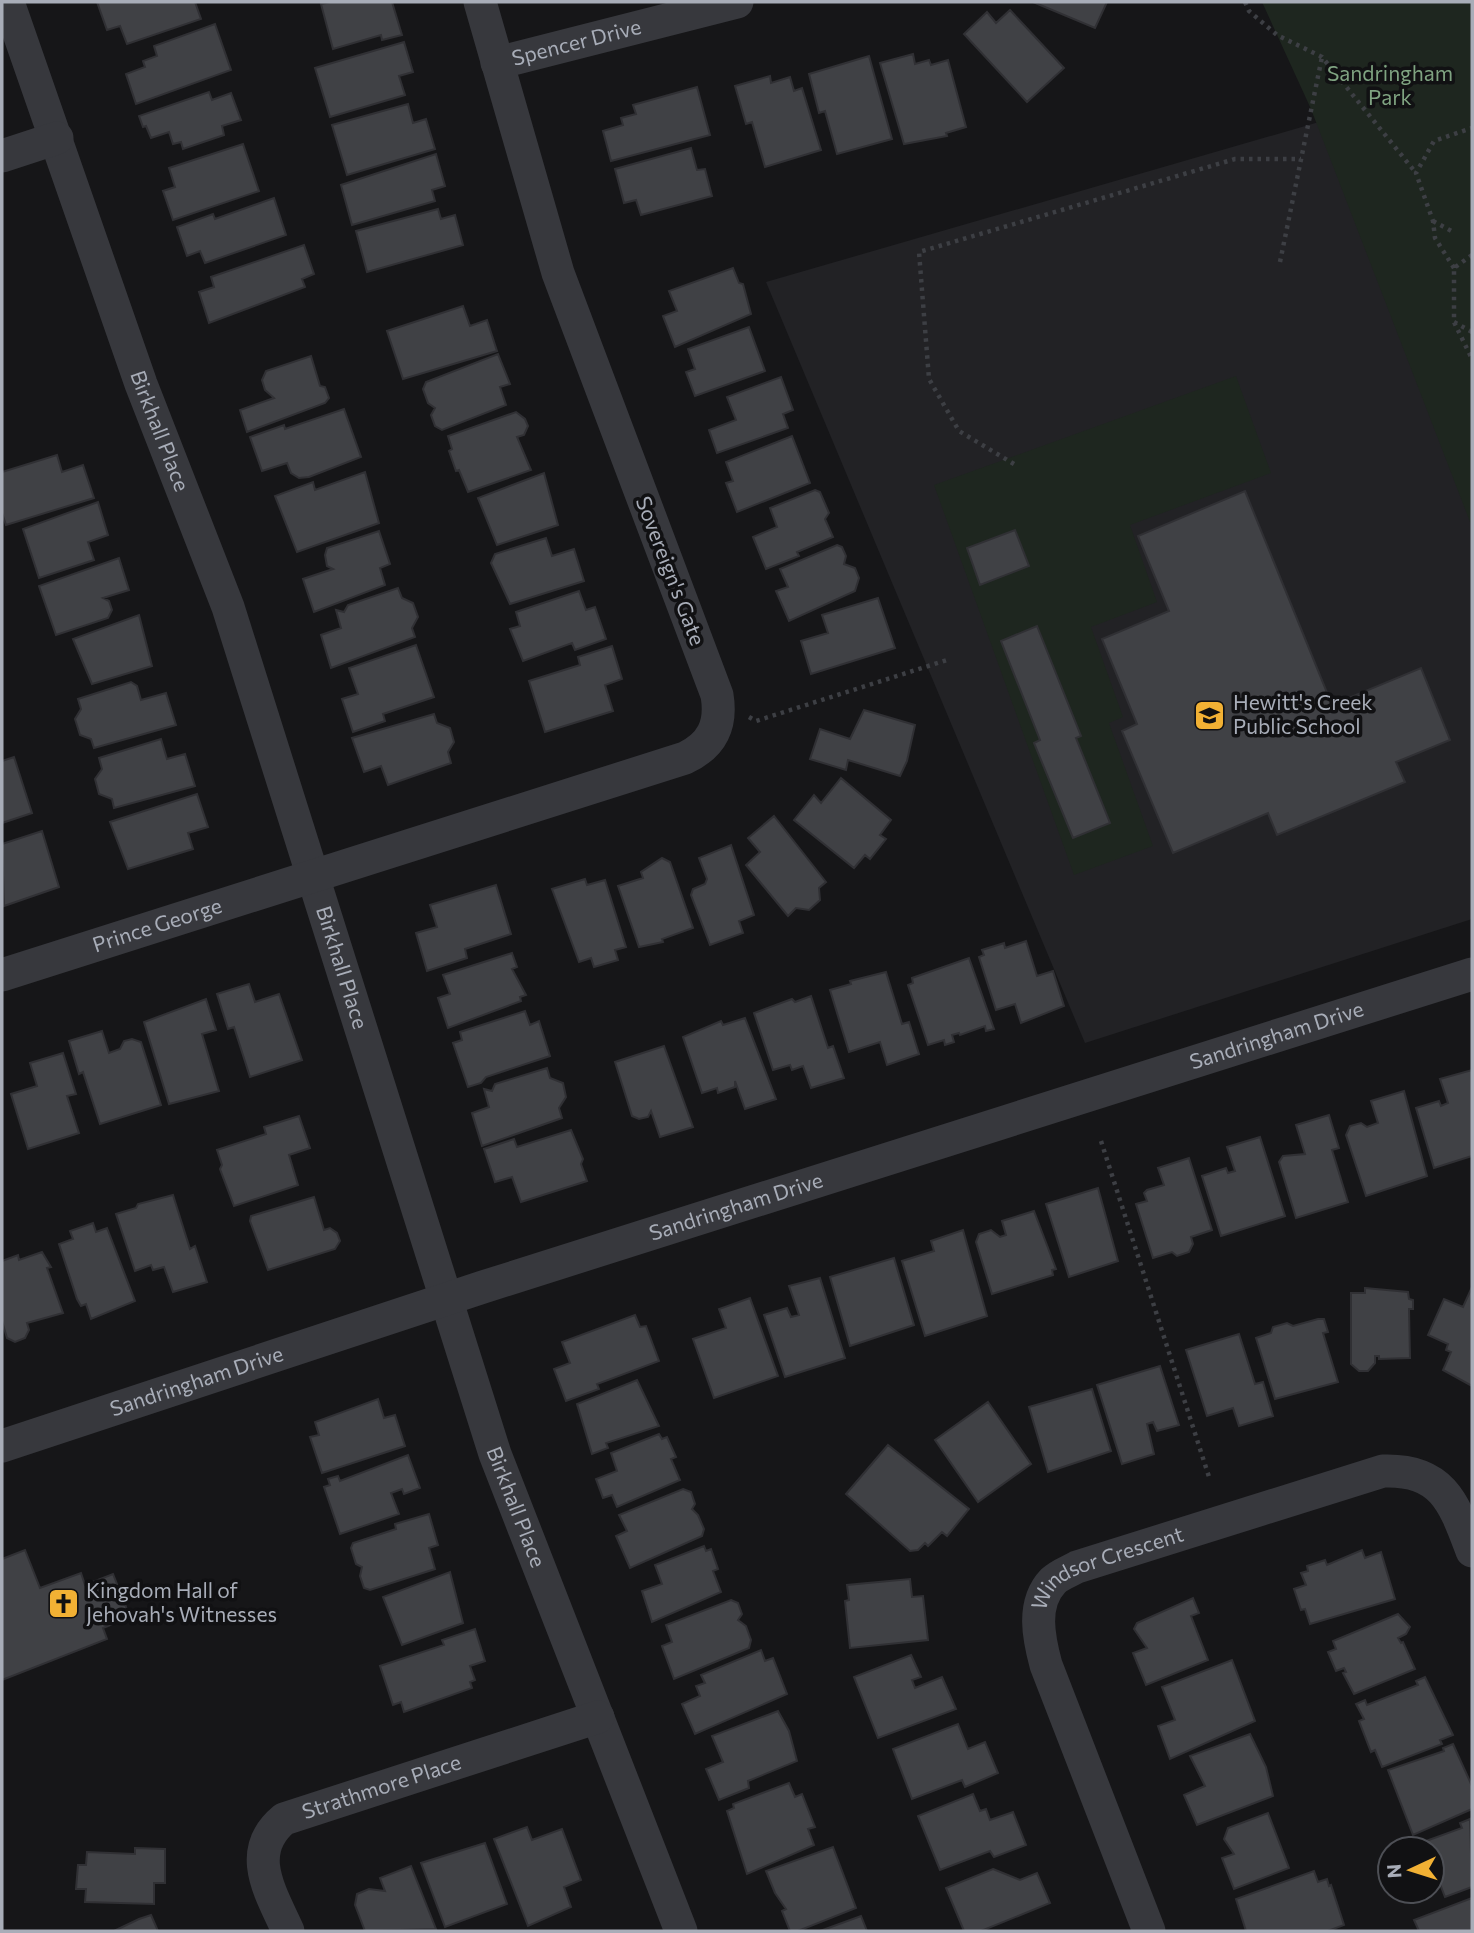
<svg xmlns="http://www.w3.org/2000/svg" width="1474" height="1933" viewBox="0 0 1474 1933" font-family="Commissioner,sans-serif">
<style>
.built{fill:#222225}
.green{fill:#1e261f}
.building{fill:#404145;stroke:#303034;stroke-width:2}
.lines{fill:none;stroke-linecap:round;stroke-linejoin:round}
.path{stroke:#3d3f44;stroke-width:4.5;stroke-dasharray:3.5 5;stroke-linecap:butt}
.minor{stroke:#37383d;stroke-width:33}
.labels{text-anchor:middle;stroke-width:7;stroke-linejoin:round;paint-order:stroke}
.street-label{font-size:21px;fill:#a8adb8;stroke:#111113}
.park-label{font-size:21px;fill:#7fa381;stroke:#111113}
.poi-label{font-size:21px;fill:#a8adb8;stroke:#111113;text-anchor:start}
</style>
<rect width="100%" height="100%" fill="#161618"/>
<path class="built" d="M1319,122l153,390v407l-387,124 -319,-761z"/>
<path class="green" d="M1262,2h210v525l-161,-418z
M1236,376l35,97 -141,52 27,77 -66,25 32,90 -14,6 44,123 -79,29 -140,-390z"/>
<path class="building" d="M97,2h98l6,17 -74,25 -7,-18 -13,4z
M330,2h62l10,33 -20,5 -1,-5 -48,14 -12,-45z
M1033,2h74l-12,26z
M1010,10l54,58 -37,34 -63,-68 23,-22 9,11z
M215,24l16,46 -95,34 -10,-30 19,-7 -2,-6 14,-5 -3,-10z
M404,42l9,30 -14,4 6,19 -75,22 -15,-49z
M913,54l2,10 14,-4 2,5 17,-5 18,67 -20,6 1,3 -43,8 -24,-81z
M869,56l23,83 -55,15 -12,-43 -6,2 -10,-39z
M770,76l1,7 19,-6 4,14 8,-3 19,62 -56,17 -13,-45 -6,2 -11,-38z
M697,87l13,48 -99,26 -8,-30 20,-6 -2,-7 15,-4 -3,-9z
M209,92l3,8 19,-7 10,27 -19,6 2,9 -41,14 -2,-7 -8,2 -4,-12 -18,6 -5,-12 -3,1 -4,-11z
M408,104l5,19 13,-4 9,30 -88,26 -15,-50z
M243,144l16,47 -86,29 -10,-29 12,-4 -6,-19z
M691,148l6,22 8,-1 7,27 -71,19 -5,-15 -12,3 -9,-34z
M436,154l9,32 -13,4 3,11 -83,24 -11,-40z
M274,198l12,37 -81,28 -5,-12 -13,5 -10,-29 36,-13 2,5z
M438,209l3,10 14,-4 8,30 -96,27 -11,-41z
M304,245l10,29 -12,5 3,8 -96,36 -10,-31 15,-5 -3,-10z
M733,268l6,15 4,1 8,30 -76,33 -12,-31 14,-5 -8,-20z
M463,306l7,20 17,-6 10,31 -94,28 -16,-48z
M749,327l16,44 -70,25 -9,-24 9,-3 -7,-20z
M498,354l12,30 -10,3 6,18 -64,25 -7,-4 -4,-11 4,-7 -7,-5 -5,-14 3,-7z
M311,356l9,30 5,1 4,11 -4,5 -78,29 -7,-22 34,-12 -9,-8 -3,-10 4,-9z
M781,377l12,33 -10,4 5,14 -71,25 -8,-23 27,-10 -9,-23z
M344,409l17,48 -52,20 -10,1 -8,-5 -4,-10 -25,8 -12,-34 34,-12 1,4z
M516,412l9,7 3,7 -4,9 -7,2 14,33 -63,22 -9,-22 -3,1 -7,-20 3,-2 -4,-13z
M792,436l18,47 -73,29 -11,-29 7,-2 -7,-19z
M57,455l5,17 21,-7 11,33 -88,27 -4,-12v-41z
M365,472l14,51 -82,29 -22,-56 38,-14 2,8z
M544,473l14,52 -61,20 -19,-47z
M815,490l5,2 9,21 -4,6 8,18 -36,15 2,4 -33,13 -13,-32 24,-10 -7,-19z
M1245,491l87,214 89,-37 29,72 -54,22 9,20 -128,53 -9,-22 -95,40 -51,-122 15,-7 -35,-85 67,-28 -31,-75z
M98,502l10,33 -20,7 6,18 -55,18 -16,-49z
M1015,530l14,36 -49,19 -13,-37z
M379,531l11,33 -10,4 5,17 -71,27 -11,-33 30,-10 -6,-3 -2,-11 2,-7z
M546,538l6,18 22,-7 10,32 -74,23 -19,-41 4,-9z
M837,545l5,2 4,9 -2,8 11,4 4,10 -4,13 -66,30 -13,-30 12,-4 -8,-18z
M119,558l10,32 -26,8 6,3 3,9 -4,8 -52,17 -17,-49z
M398,588l4,10 11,5 5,14 -6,11 3,9 -84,31 -10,-33 20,-7 -5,-18 8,2 4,-7z
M579,591l7,19 9,-3 11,32 -31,11 -3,-7 -49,18 -13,-32 10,-3 -4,-14z
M878,598l17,50 -84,26 -10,-33 27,-8 -6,-18z
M139,615l13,51 -60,18 -19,-45z
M1037,626l44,110 -5,2 34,85 -37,15 -39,-95 6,-3 -39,-99z
M416,645l18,52 -51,17 2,7 -32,11 -11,-33 16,-5 -9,-26z
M612,646l10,33 -17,6 8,26 -68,21 -16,-51 51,-16 -2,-8z
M131,682l6,4 4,14 25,-7 10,32 -82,23 -3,-9 -11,-4 -5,-16 6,-10 -3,-10z
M864,710l51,15 -8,36 -7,15 -52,-16 -2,10 -36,-11 10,-30 30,10z
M434,714l3,9 13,5 4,14 -6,10 3,11 -63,22 -7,-19 -17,6 -12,-34z
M161,739l6,20 18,-5 10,32 -81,22 -2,-9 -13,-5 -4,-15 7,-10 -3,-11z
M14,757l18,56 -30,10v-62z
M841,778l50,42 -11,15 6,4 -16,20 -5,-4 -11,13 -60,-48 20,-25 7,8z
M197,794l11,33 -20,6 5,16 -65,20 -18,-47z
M774,816l52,66 -7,6 1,12 -11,10 -13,-2 -8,8 -42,-51 14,-13 -12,-14z
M42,831l17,56 -55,19 -2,-62z
M731,845l23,70 -15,6 4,12 -33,12 -19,-50 2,-6 12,-5 2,-5 -8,-21z
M662,858l8,4 23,66 -31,11 1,3 -24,5 -21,-61 25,-8 -2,-6z
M585,879l2,6 18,-5 21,67 -11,3 3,10 -24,7 -3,-9 -12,4 -27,-73z
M496,885l15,49 -46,15 2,9 -40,13 -11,-38 21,-6 -7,-22z
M1026,941l11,35 16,-5 11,35 -43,17 -6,-19 -19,6 -17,-53 5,-2 -2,-5 22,-7 1,5z
M512,953l5,14 -5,2 14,26 -6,2 1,4 -73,27 -10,-30 12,-4 -7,-19z
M969,958l25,71 -8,2 -1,-5 -25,9 -1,-2 -7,2 2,7 -9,3 -1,-5 -16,5 -20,-60 5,-2 -1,-5z
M886,972l16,52 7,-2 10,32 -32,11 -7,-23 -31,10 -19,-62 21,-6 -1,-3z
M249,984l6,18 24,-8 23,66 -52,17 -16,-50 -6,2 -11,-35z
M811,996l17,52 5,-2 11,32 -33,10 -8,-22 -11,4 -2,-5 -17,5 -19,-57 38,-14 3,3z
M206,999l10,31 -14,4 17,57 -50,13 -25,-82z
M525,1011l5,14 9,-4 11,35 -64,21 -5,6 -13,4 -15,-44 9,-3 -2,-8z
M745,1018l31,81 -31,10 -10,-28v6l-17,6 -1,-5 -15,5 -19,-56 38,-16 2,4z
M102,1031l7,22 11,-4 4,-8 8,-2 9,3 20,63 -61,19 -17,-52 -4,2 -10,-33z
M664,1046l29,81 -33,10 -9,-26 -3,6 -9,2 -7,-3 -17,-54z
M63,1053l13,41 -9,2 12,37 -51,16 -17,-55 26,-8 -7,-23z
M547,1068l3,10 13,5 3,14 -7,11 3,10 -80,28 -10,-33 17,-6 -5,-18 8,2 3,-7z
M1472,1070v86l-38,12 -18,-60 23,-7 2,5 7,-3 -8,-24z
M1404,1091l23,85 -61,20 -20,-61 4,-9 11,-3 6,4 11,-4 -7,-22z
M1329,1115l10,33 -7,2 16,52 -52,16 -17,-56 4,-6 22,-2 -9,-29z
M299,1116l11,32 -21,7 9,30 -64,21 -14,-37 2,-4 -5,-15 49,-16 -2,-7z
M571,1130l12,29 -2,5 6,17 -66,21 -9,-25 -17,5 -11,-33 30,-10 3,8z
M1260,1137l25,79 -64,20 -19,-60 24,-8 2,5 7,-2 -8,-24z
M1189,1158l23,72 -21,7 2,7 -4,8 -12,4 -5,-4 -19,6 -17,-54 11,-3 -3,-8 3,-3 17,-5 -6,-17z
M1098,1188l20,73 -49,16 -23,-73z
M173,1195l17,54 5,-3 12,36 -34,10 -9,-25 -11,3 -2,-5 -16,6 -19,-57 20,-6 2,-4z
M314,1197l10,33 6,-2 7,5 3,8 -5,8 -67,21 -18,-49 1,-5z
M1034,1211l22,58 -4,1 1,5 -61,19 -16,-52 3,-8 12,-4 9,7 6,-2 -4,-14z
M93,1223l3,9 11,-4 28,73 -44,18 -5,-15 -5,2 -4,-7 -18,-55 14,-5 -3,-8z
M963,1230l24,86 -62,20 -23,-75 32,-10 -3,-10z
M42,1252l9,15 -4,1 16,45 -36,10 2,7 -4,8 -10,4 -8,-4 -5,-17v-60l16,-6 1,5z
M894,1258l20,67 -64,21 -20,-69z
M820,1278l25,80 -60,19 -21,-62 23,-7 4,9 8,-2 -10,-29z
M1472,1287v99l-29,-16 8,-18 -5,-2 2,-6 -20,-9 16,-36 19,8z
M1365,1288l43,4 1,7 4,1v9h-4l1,49 -31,1v-3h-4v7l-7,8h-9l-8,-7v-71h14z
M750,1298l28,78 -64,22 -21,-59 33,-11 -7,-19z
M635,1315l5,12 6,-1 13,35 -62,23 2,5 -33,12 -12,-32 16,-6 -8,-21z
M1318,1319h6l4,13 -5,1 15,49 -63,17 -19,-61 15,-5 2,-6 14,-4 6,3z
M1239,1334l16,50 8,-2 10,34 -34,10 -6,-18 -26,8 -21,-66z
M1160,1366l19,59 -22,6 -4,-9 -6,2 7,30 -32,10 -25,-79z
M637,1380l22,46 -53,17 2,5 -16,6 -15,-50z
M1092,1389l19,62 -63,21 -19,-65z
M378,1399l6,19 11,-3 10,31 -83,27 -12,-36 9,-2 -4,-13z
M988,1402l43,62 -53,38 -43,-62z
M659,1434l3,5 5,-2 9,20 -5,2 9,21 -63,27 -5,-12 -9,3 -7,-19 21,-8 -6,-18z
M888,1445l81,64 -22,27 -5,-4 -14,14 -3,-3 -7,7 -8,1 -64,-57z
M408,1455l12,33 -16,6 -2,-5 -11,4 8,21 -59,20 -16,-47 6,-2 -2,-6 10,-3 2,5z
M683,1489l8,3 4,12 -3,5 6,6 6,14 -2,7 -72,32 -14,-32 11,-5 -8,-16z
M429,1514l9,31 -9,3 6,21 -65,21 -6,-2 -4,-12 2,-9 -6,-3 -5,-16 2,-5 43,-14 -1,-5z
M704,1546l2,5 5,-2 7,20 -5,2 8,21 -69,30 -10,-31 20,-7 -7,-19z
M25,1550l15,38 41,-15 4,12 28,-11 17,43 -27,11 4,11 -105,41v-121z
M1362,1550l3,8 16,-6 14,47 -85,25 -5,-15 -4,1 -7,-21 12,-4 -5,-12 7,-2 -1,-5 18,-6 2,5z
M450,1572l13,51 -61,22 -19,-48z
M910,1579l2,18 11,-1 5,44 -78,8 -5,-47 4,-1 -2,-15z
M1193,1598l6,15 -8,3 17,44 -62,25 -13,-32 14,-5 -13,-19 3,-6z
M731,1600l7,3 4,11 -4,6 8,6 5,14 -2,8 -75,31 -12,-33 10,-4 -6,-17z
M1398,1614l12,13 -4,7 -8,4 3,5 2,-1 12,27 -61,25 -11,-21 3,-1 -2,-4 -8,3 -8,-19 8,-3 -3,-8z
M475,1629l10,32 -15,5 5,14 -5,2 2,6 -68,24 -3,-10 -8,3 -13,-39 64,-21 -2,-5z
M761,1650l4,11 8,-3 14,36 -92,40 -13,-30 18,-8 -4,-10 9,-3 -4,-8z
M911,1655l10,22 -9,3 3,8 27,-11 14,32 -78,29 -24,-61z
M1232,1660l23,61 -85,38 -12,-33 17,-6 -13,-33z
M1425,1677l28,58 -13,5 2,4 -60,23 -7,-17 -4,2 -12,-31 5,-2 -8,-15 9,-4 2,5 51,-20 -2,-4z
M778,1711l11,20 8,30 -49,20 1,7 -30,12 -13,-31 17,-7 -11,-26z
M958,1724l10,25 17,-7 13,31 -33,14 -3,-7 -50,19 -19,-50z
M1250,1734l16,33 7,29 -76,29 -13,-30 21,-9 -15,-30z
M1453,1744l19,42v23l-59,26 -25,-65 56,-19 -1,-3z
M789,1783l6,14 7,-3 13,33 -7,2 6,16 -67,29 -20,-63 7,-3 -1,-4z
M973,1794l7,17 6,-2 4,11 23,-8 13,33 -32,12 -4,-6 -50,19 -22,-54z
M1268,1813l21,55 -55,21 -12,-31 12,-4 -10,-15 4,-11z
M1470,1819l2,68 -27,10 -5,-13 -8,2 2,-24 -2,-13 -6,-8 36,-13 -2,-5z
M527,1827l5,13 30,-11 19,51 -17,7 7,20 -43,19 -34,-87z
M485,1843l22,61 -62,23 -24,-64z
M833,1847l23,61 -58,23h-8l-8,-20 4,-2 -11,-16 -9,-22z
M135,1848l30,1v34h-11v21l-69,-2 1,-13h-10l2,-24h8l1,-13 48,2z
M411,1866l25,63 -71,2 -10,-26 2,-11 12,-5 16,2 -5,-13z
M993,1869l27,11 17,-7 13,30 -69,28h-17l-18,-43z
M1314,1871l4,11 9,-3 2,7 2,-1 13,40 -16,6h-82l-10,-32z
M1472,1898v33h-53l-5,-11z
M151,1915l7,16h-44l25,-12z
M861,1916l6,15h-47z"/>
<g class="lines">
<path class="path" d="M1245,2l4,9 28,24 45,22 94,116
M1433,221l22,12
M1472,255l-18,13v54l18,37
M1280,262l42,-205
M1454,268l-19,-30 -2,-17 -17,-48 18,-32 38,-13
M1454,322l18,10
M1014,464l-55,-33 -30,-52 -10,-127 316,-93h66
M749,717l7,4 191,-61
M1101,1141l109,339"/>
<g class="minor">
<path id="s1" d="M8,2l133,382 87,223 267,847 186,477"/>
<path id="s2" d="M497,63l240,-61"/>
<path d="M2,156l55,-18"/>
<path id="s3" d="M2,975l683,-217c27,-13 37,-33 32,-63l-159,-422 -78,-271"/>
<path id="s4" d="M2,1446l481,-159 989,-313"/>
<path id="s5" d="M288,1931c-17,-38 -44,-79 -4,-112l314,-102"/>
<path id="s6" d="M1149,1931l-103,-266c-7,-26 -15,-61 7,-84 6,-6 17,-10 24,-14l306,-96c60,-2 71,32 89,80"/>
</g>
</g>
<defs>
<symbol id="school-square" viewBox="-11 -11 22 22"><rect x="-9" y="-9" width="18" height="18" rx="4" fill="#f2b134" stroke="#111113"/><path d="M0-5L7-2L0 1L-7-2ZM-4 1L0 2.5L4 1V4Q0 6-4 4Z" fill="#111"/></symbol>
<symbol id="church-square" viewBox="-11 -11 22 22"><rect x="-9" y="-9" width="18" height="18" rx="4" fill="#f2b134" stroke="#111113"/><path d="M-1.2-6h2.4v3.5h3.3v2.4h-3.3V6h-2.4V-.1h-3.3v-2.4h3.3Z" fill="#111"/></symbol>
</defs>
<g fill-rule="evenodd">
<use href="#school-square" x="1192" y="698" width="35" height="35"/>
<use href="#church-square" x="46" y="1586" width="35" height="35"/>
</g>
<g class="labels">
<g class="street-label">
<text dy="7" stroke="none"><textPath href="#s2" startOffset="82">Spencer Drive</textPath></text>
<text dy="7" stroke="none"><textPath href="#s1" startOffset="455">Birkhall Place</textPath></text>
<text transform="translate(670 571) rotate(69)" y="7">Sovereign's Gate</text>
<text dy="7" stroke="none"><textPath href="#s3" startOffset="163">Prince George</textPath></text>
<text dy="7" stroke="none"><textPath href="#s1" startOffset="1022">Birkhall Place</textPath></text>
<text dy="7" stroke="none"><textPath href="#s4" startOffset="1339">Sandringham Drive</textPath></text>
<text dy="7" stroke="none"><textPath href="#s4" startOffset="772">Sandringham Drive</textPath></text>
<text dy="7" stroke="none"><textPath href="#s4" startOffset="205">Sandringham Drive</textPath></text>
<text dy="7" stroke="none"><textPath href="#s1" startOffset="1589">Birkhall Place</textPath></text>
<text dy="7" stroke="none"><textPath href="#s6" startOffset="427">Windsor Crescent</textPath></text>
<text dy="7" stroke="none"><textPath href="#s5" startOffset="226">Strathmore Place</textPath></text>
</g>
<g class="park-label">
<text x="1390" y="81">Sandringham<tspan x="1390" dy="24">Park</tspan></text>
</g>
<g class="poi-label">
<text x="1233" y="710">Hewitt's Creek<tspan x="1233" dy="24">Public School</tspan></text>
<text x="86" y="1598">Kingdom Hall of<tspan x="86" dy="24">Jehovah's Witnesses</tspan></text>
</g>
</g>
<rect width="1474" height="1933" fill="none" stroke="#a8adb8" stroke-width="7"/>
<g transform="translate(1411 1870) rotate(266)"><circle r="33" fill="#111113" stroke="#4d4f55" stroke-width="2"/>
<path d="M0-5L12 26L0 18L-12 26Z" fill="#f2b134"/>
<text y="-10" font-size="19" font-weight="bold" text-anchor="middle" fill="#a8adb8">N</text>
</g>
</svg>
